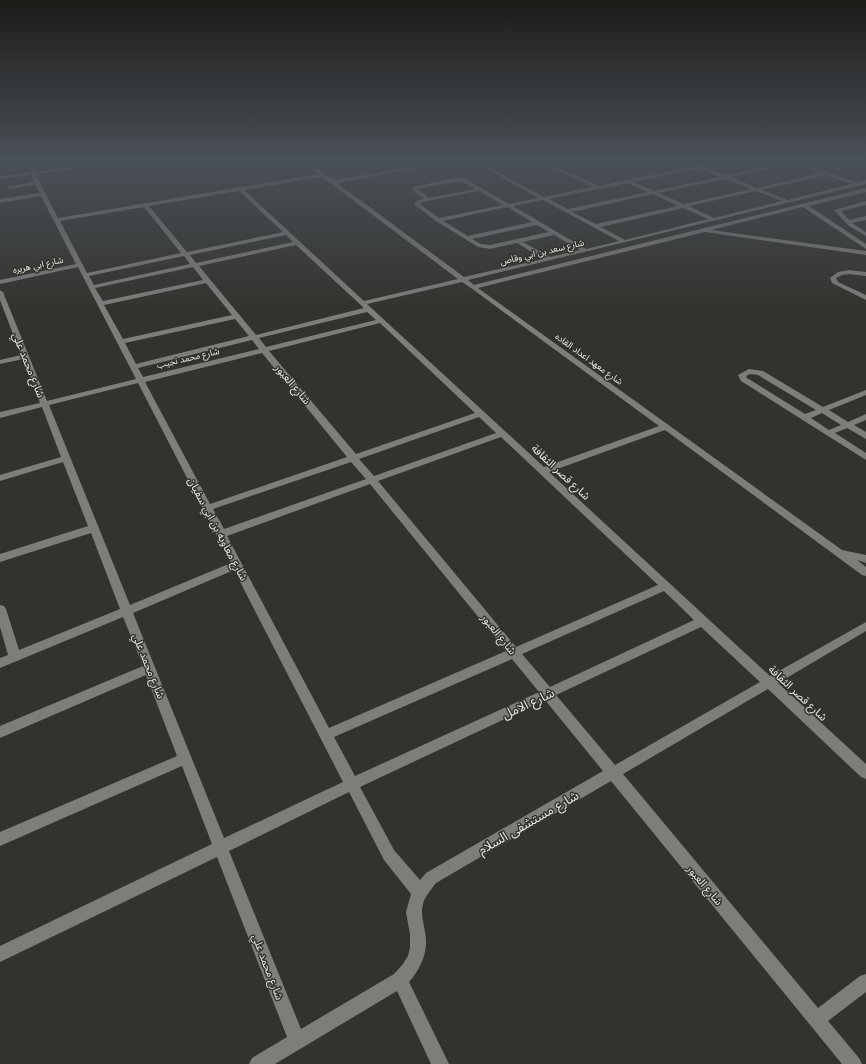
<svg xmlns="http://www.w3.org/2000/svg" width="866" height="1064" viewBox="0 0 866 1064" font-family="Poppins,'Noto Sans Arabic',sans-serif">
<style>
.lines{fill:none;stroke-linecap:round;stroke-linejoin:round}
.minor{fill:#7d7d7a;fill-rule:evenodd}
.labels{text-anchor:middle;stroke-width:3;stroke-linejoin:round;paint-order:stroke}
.far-street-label{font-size:9px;fill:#e7e7e4;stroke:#33332e}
.street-label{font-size:11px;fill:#e7e7e4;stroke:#33332e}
.near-street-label{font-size:13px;fill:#e7e7e4;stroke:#33332e}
</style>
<rect width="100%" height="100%" fill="#33332e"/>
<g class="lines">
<path class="minor" d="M25,160h4l7,12 89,-12h10l-98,14 3,9 18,35 261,-44 -18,-14h4l7,4 35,-4 -2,1 -30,6 19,13 116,-20h8l-2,1 -119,22 127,94 79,-18 -26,-16 -27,6 -12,-2 -42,-26 -21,-16 -1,-1 4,-4 6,-1 -10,-7 -1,-5 41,-9h10l45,26 30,-6 -69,-38h5l69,37 49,-10 -57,-27h5l58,26 95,-20 -13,-6h5l14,5 33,-5v1l-28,6 21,8 64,-13 -2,-2h5l65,23 8,-3v4l-398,96 6,5 392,-97v4l-57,14 57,38v5l-63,-42 -92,23 155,21v4l-161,-23 -227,56 364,262 24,5v8l-9,-3 9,7v9l-4,-1 -197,-145 -116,42 221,204 96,-54v9l-88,52 88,81v15l-5,-2 -93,-88 -145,85 195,234 42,-32 6,-2v18l-38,29 31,37 3,6h-20l-231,-283 -175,102c-5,7 -11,13 -13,21 -3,10 1,19 2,28 4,19 -4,36 -16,50l40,82h-18l-34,-73 -122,73h-26l3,-6 35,-21 -70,-180 -217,105v-16l212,-102 -30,-78 -182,80v-14l177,-76 -31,-81 -146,63v-12l143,-60 -20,-49 -123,51v-10l8,-3 -8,-28v-22l4,1 2,3 13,41 101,-41 -29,-76 -91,29v-8l88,-28 -25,-64 -63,19v-6l61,-18 -19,-50 -42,11v-6l40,-9 -17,-44 -23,5v-4l21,-5 -21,-55v-10l3,2 44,109 89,-22 -58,-112 -78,17v-4l76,-16 -35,-68 -41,7v-4l40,-6 -5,-8 -25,4 -3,-2 27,-5 -2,-7 -32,4v-2l32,-5zM795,163l26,10 -64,15 -26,-11zM699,168l21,9 -66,14 -21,-9zM826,175l26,9 -65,16 -25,-10zM322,177l136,102 -94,22 -120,-111zM725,179l26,10 -67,15 -25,-11zM454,182h9l12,7 -46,9 -11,-9zM628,183l20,9 -80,17 -19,-10zM239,191l44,41 -96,20 -38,-46zM479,191l24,14 -64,13 -19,-14 2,-2zM756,191l26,10 -68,17 -25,-12zM653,194l25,12 -82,18 -24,-12zM543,200l76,41 -33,8 -73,-43zM144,207l37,46 -94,20 -27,-52zM507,207l25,15 -64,14 -25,-15zM683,208l25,11 -83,21 -24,-13zM537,225l12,7 -59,13 -9,-1 -9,-5zM286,235l7,7 -97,21 -6,-8zM554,235l26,15 -30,7 -27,-15zM296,245l68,63 -108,27 -57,-69zM184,256l6,8 -96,21 -5,-9zM193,267l10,13 -100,21 -8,-13zM462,282l9,6 188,138 -115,41 -177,-163zM206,283l26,32 -109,24 -19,-34zM367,312l9,8 -110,27 -7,-9zM235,319l14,17 -113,28 -11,-21zM380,323l95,90 -119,41 -87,-103zM252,340l7,9 -116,28 -5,-9zM262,353l85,104 -137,47 -65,-122zM138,383l93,180 -101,42 -81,-200zM479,417l17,16 -122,43 -15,-17zM501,437l157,148 -142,62 -138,-166zM351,462l15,17 -142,50 -11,-20zM370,484l136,167 -177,77 -102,-192zM234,570l109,212 -119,56 -91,-225zM664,591l30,29 -144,67 -28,-33zM701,627l59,55 -145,83 -59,-70zM512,659l27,33 -184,84 -21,-39zM545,700l58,71 -177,102 -6,7 -26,-30 -34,-63zM349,792l35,68 27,34 -5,18 4,22v14l-2,8 -5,8 -9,10 -93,55 -72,-178z
M866,201v4l-25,6 8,9 17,-4v4l-14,3 14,9v4l-17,-10 -15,-16z
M849,270l17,2v4l-17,-2 -7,1 -6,3 2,4 28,13v5l-34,-17 -2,-5 8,-6z
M749,369l14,2 60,36 43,-17v5l-37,15 19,12 18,-8v6l-12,5 12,7v7l-19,-11 -12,5 31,20v7l-125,-79 -3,-6zM750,374l8,1 58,35 -11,4 -58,-36 -1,-2zM822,413l19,12 -12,5 -18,-12z"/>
</g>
<linearGradient id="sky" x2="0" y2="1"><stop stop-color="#1c1c19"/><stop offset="0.52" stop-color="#4a5057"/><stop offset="1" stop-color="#4a5057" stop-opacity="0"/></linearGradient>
<rect width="866" height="309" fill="url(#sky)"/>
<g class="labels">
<g class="far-street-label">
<text transform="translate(542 252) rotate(-13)" y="3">شارع سعد بن ابي وقاص</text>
<text transform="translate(38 265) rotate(-12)" y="3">شارع ابي هريره</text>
<text transform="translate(188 358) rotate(-13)" y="3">شارع محمد نجيب</text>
<text transform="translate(589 359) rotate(36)" y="3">شارع معهد اعداد القاده</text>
</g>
<g class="street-label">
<text transform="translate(29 365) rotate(68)" y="4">شارع محمد علي</text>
<text transform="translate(293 384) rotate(50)" y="4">شارع العبور</text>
<text transform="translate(561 472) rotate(43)" y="4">شارع قصر الثقافة</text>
<text transform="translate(218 529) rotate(62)" y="4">شارع معاويه بن ابي سفيان</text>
<text transform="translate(499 634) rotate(51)" y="4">شارع العبور</text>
<text transform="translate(149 666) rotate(68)" y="4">شارع محمد علي</text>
<text transform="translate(798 693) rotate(43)" y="4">شارع قصر الثقافة</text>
<text transform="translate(705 885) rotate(50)" y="4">شارع العبور</text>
<text transform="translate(268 967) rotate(69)" y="4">شارع محمد علي</text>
</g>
<g class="near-street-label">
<text transform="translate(528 703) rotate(-25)" y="5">شارع الامل</text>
<text transform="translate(528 822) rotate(-30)" y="5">شارع مستشفى السلام</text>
</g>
</g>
</svg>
